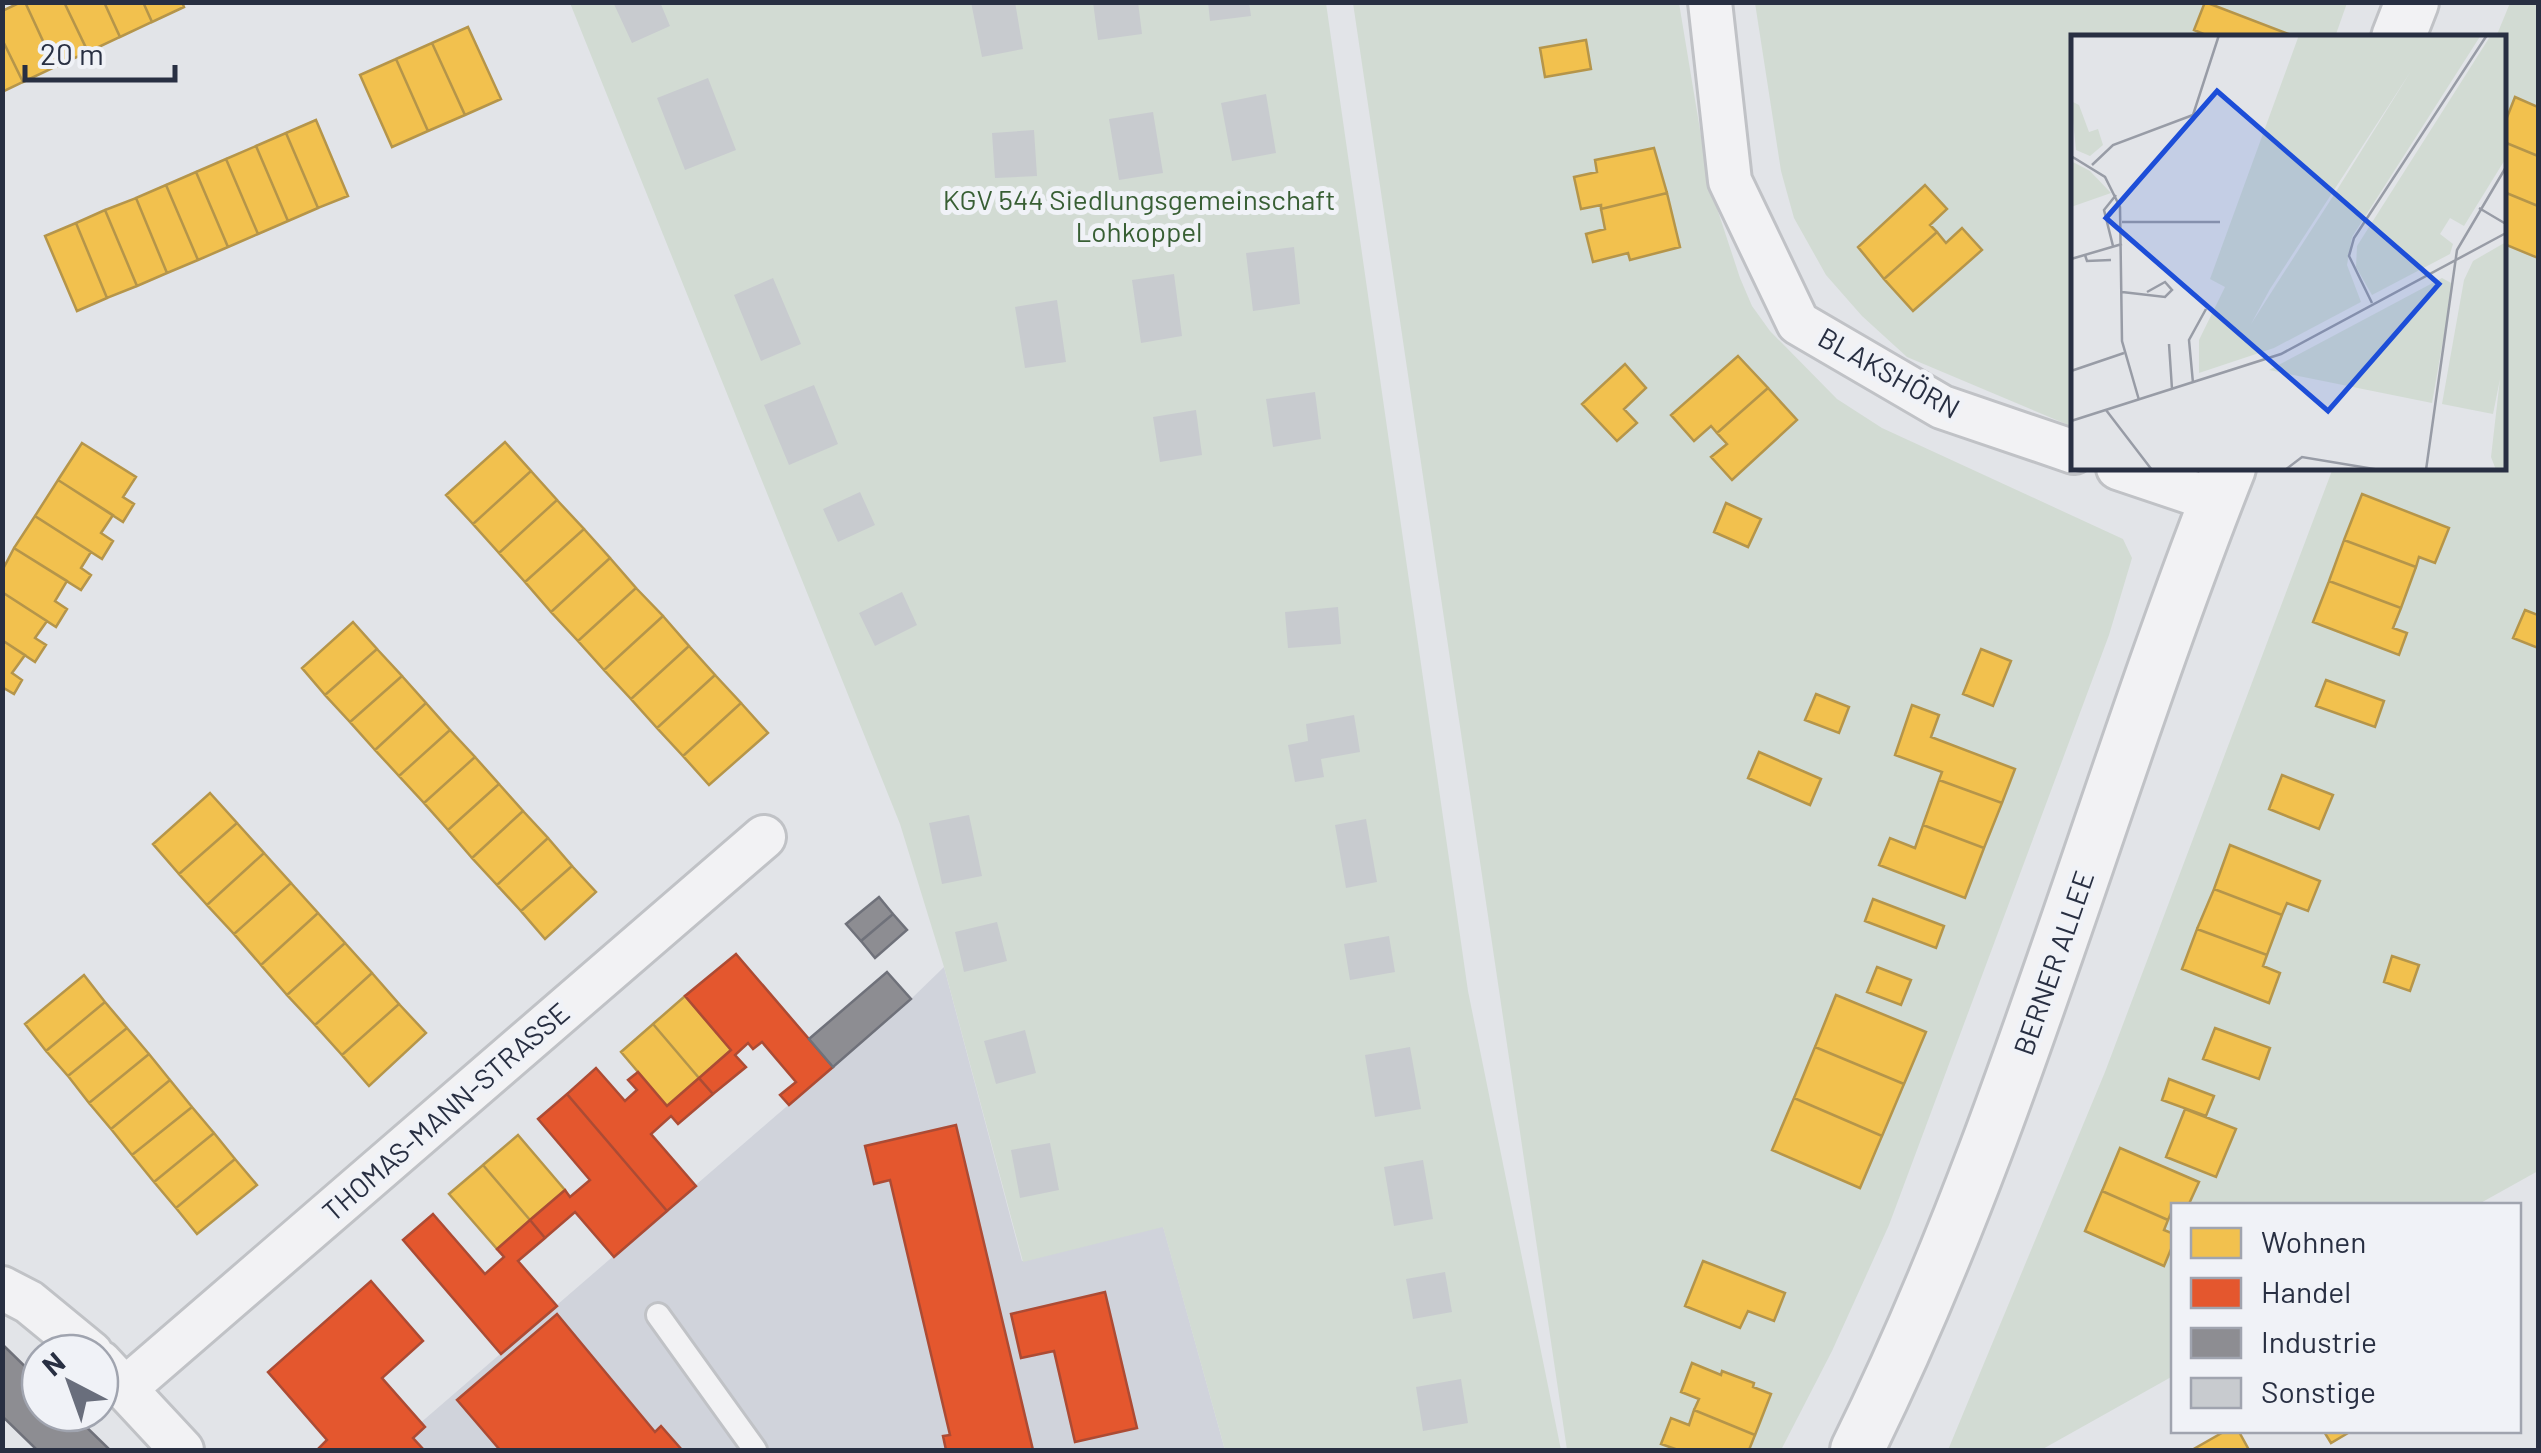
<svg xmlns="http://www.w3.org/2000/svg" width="2541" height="1453" viewBox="0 0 2541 1453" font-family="Barlow,sans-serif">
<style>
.built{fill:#d0d3db}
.green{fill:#d2dbd3}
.homes{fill:#f2c14e;stroke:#b5954a;stroke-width:2.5}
.shops{fill:#e4572e;stroke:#ac4b34;stroke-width:2.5}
.industry{fill:#8d8d92;stroke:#6f717a;stroke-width:2.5}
.building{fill:#c8cbcf}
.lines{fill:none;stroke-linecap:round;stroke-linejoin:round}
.service-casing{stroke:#c0c2c6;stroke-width:28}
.minor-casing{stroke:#c0c2c6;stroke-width:48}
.tertiary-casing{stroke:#c0c2c6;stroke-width:58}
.service{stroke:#f2f2f4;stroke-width:22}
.minor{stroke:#f2f2f4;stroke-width:42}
.tertiary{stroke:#f2f2f4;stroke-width:52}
.labels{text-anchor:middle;stroke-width:10;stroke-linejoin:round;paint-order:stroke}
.park-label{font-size:28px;fill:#385f34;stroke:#f0f2f7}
.street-label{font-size:28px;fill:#282f42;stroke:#f0f2f7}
.inset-road{fill:none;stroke:#989ca6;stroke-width:2.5}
.view{fill:#1d4ed8;fill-opacity:0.15;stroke:#1d4ed8;stroke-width:5}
.inset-edge{fill:none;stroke:#282f42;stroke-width:5}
</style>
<rect width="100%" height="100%" fill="#e2e4e8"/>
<path class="built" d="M944,967l78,294 141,-35 62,224h-836l522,-451z"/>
<path class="green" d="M570,3h756l142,988 93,459h-336l-62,-223 -140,35 -79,-295 -44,-143z
M1353,3h326l30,181 31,94 12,28 18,25 67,68 45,29 241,111 9,19 -23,77 -220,590 -57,126 -51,99h-214z
M1755,3h592l-12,34 -261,1 -1,389 -166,-70 -45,-41 -36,-41 -32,-57 -13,-47z
M2510,3h28v1168l-61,34 -303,1 -1,170 -132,74h-93l157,-378 228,-604h171v-430l-8,-1z"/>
<path class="homes" d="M21,2h4l30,65 -32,15 -21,-43v-28z
M25,2h39l24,50 -33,15z
M64,2h40l16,35 -32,15z
M104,2h39l9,20 -32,15z
M143,2h39l2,5 -32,15z
M2205,2l86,33 -1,3h-77l-19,-8z
M468,27l33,72 -36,16 -33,-72z
M2,39l21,43 -21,10z
M1586,40l5,29 -46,8 -5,-29z
M432,43l33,72 -37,16 -32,-72z
M396,59l32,72 -36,16 -32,-72z
M2515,97l23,10v49l-34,-14v-17z
M316,120l32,76 -30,12 -32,-75z
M286,133l32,75 -30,13 -32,-75z
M2504,142l34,14v50l-34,-14z
M256,146l32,75 -30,13 -32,-75z
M1654,148l13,45 -66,16v-4l-20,4 -7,-32 23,-5 -2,-12z
M226,159l32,75 -30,13 -32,-75z
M196,172l32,75 -30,13 -32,-75z
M166,185l32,75 -31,13 -31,-75z
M1925,185l22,24 -17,16 7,7 -53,47 -26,-32z
M2504,192l34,14v52l-34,-14z
M1667,193l13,54 -50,13 -2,-7 -35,9 -7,-28 19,-5 -4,-20z
M136,198l31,75 -30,13 -32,-76z
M105,210l32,76 -30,12 -31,-75z
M76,223l31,75 -30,13 -32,-75z
M1962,228l20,22 -69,61 -29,-32 53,-47 9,11z
M1738,356l30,32 -51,45 -6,-7 -17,15 -23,-26z
M1625,364l21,24 -22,21 13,14 -20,18 -35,-37z
M1768,388l29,32 -65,60 -21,-23 16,-13 -10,-11z
M505,442l26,29 -58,53 -27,-29z
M82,443l54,34 -13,20 11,7 -11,18 -65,-42z
M531,471l26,29 -58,53 -26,-29z
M58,480l55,35 -12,18 12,8 -11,18 -67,-43z
M2362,494l87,34 -14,35 -16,-6 -3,10 -72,-27z
M557,500l27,29 -59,53 -26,-29z
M1726,503l35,16 -13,28 -34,-15z
M35,516l56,36 -10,16 10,7 -10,15 -67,-42z
M584,529l26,29 -59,54 -26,-30z
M2344,540l72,27 -15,41 -72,-27z
M14,548l53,33 -12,20 12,8 -11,18 -54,-35v-21z
M610,558l26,30 -58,53 -27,-29z
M2329,581l72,27 -8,20 14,5 -8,22 -86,-33z
M636,588l27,28 -59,54 -26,-29z
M2,592l45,29 -12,17 11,7 -11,17 -33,-22z
M2525,610l13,5v33l-25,-10z
M663,616l26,30 -58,53 -27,-29z
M353,622l24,27 -52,46 -23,-27z
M2,640l23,15 -13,18 10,7 -8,14 -12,-7z
M689,646l26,29 -58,53 -26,-29z
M377,649l25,27 -52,46 -25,-27z
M1981,649l30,12 -18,45 -30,-12z
M715,675l26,28 -58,53 -26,-28z
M402,676l24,27 -51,47 -25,-28z
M2326,680l58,21 -9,26 -59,-21z
M1816,694l33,13 -10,26 -34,-13z
M426,703l24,27 -51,46 -24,-26z
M741,703l27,30 -59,52 -26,-29z
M1912,705l27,10 -8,22 84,32 -13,34 -63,-23 3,-8 -47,-17z
M450,730l25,27 -51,46 -25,-27z
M1759,752l62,27 -11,26 -62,-27z
M475,757l24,27 -51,46 -24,-27z
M2282,775l51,20 -14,34 -50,-20z
M1939,780l63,23 -18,45 -61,-23z
M499,784l24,27 -51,47 -24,-28z
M210,793l27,30 -58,51 -26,-30z
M523,811l25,27 -51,47 -25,-27z
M237,823l27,30 -57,52 -28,-31z
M1923,825l61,23 -19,50 -86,-33 11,-27 25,10z
M548,838l24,28 -51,45 -24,-26z
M2230,845l90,36 -12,30 -21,-8 -5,12 -68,-26z
M264,853l27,30 -57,51 -27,-29z
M572,866l24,26 -51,47 -24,-28z
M291,883l27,30 -57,52 -27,-31z
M2214,889l68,26 -15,40 -70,-26z
M1873,899l71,27 -8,22 -71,-27z
M318,913l27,30 -58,52 -26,-30z
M2197,929l70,26 -4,11 17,7 -11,30 -87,-34z
M345,943l27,30 -57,52 -28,-30z
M2392,956l27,9 -9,26 -26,-9z
M1877,967l34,13 -10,25 -34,-13z
M372,973l27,31 -57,51 -27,-30z
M84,975l21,27 -59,49 -21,-27z
M1836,995l90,37 -22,52 -89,-37z
M685,996l46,54 -32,28 -46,-54z
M105,1002l22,26 -59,48 -22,-25z
M399,1004l27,29 -57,53 -27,-31z
M653,1024l46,54 -32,28 -46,-54z
M127,1028l22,26 -60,49 -21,-27z
M2215,1028l55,20 -11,31 -56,-20z
M1815,1047l89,37 -22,52 -88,-38z
M149,1054l21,26 -59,49 -22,-26z
M2169,1079l45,17 -8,20 -44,-16z
M170,1080l22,27 -60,48 -21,-26z
M1794,1098l88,38 -22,52 -88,-38z
M192,1107l22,26 -60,49 -22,-27z
M2185,1109l51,20 -20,48 -50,-20z
M214,1133l21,26 -59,49 -22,-26z
M518,1135l47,55 -35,30 -47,-55z
M2120,1148l79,34 -11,24h-14l-6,14 -66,-29z
M235,1159l22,26 -60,49 -21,-26z
M483,1165l47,55 -33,29 -48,-55z
M2102,1191l66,29 -4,10 10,4v8l-10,24 -79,-35z
M1703,1261l82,32 -11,28 -26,-10 -8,17 -55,-22z
M1692,1363l29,12 1,-4 32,12 -1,4 18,7 -16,41 -61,-25 5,-11 -18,-7z
M1694,1410l61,25 -6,15h-71l-17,-6 10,-26 18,7z
M2227,1430h11l11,20h-57z
M2323,1430h30l-22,13z"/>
<path class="shops" d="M736,954l97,113 -44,38 -9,-10 16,-13 -34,-40 -9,7 -5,-6 -13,12 11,12 -33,27 -14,-16 32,-28 -46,-54z
M596,1068l29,33 12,-11 -9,-10 10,-8 29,34 32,-28 14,16 -35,30 -7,-8 -20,18 45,52 -29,25 -100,-117z
M567,1094l100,117 -53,46 -39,-45 -30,26 -15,-18 35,-30 5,7 20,-17 -52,-61z
M956,1125l77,325h-87l-3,-14 7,-1 -60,-255 -16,4 -9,-38z
M433,1214l52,60 19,-17 -7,-8 33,-29 15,18 -27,23 39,45 -56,48 -98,-114z
M371,1281l52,60 -41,37 43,49 -12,11 11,12h-107l10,-10 -59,-68z
M1105,1292l32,136 -62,14 -21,-91 -33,7 -10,-44z
M557,1314l98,118 6,-6 21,24h-182l-43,-50z"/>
<path class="industry" d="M879,897l14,17 -32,27 -15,-17z
M893,914l14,16 -32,28 -14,-17z
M887,972l24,27 -78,68 -24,-28z
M2,1344l38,37v32h32l38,37h-73l-35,-34z"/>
<path class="building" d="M613,2h47l10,24 -38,17z
M971,2h44l8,47 -41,8z
M1093,2h45l4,32 -44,6z
M1208,2h41l2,14 -41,5z
M708,78l28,72 -51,20 -28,-72z
M1266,94l10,59 -44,8 -11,-58z
M1153,112l10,61 -44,7 -10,-61z
M1034,130l3,46 -42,2 -3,-45z
M1294,247l6,57 -47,7 -7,-58z
M1174,274l8,62 -41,7 -9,-63z
M773,278l28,66 -40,17 -27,-66z
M1057,300l9,62 -41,6 -10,-61z
M814,385l24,59 -49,21 -25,-60z
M1315,392l6,47 -48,8 -7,-48z
M1196,410l6,45 -42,7 -7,-45z
M860,492l15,33 -37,17 -15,-33z
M902,592l15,33 -42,21 -16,-33z
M1338,607l3,37 -53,4 -3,-36z
M1354,715l6,37 -39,7 3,18 -29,5 -7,-37 20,-4 -2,-17z
M969,815l13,61 -40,8 -13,-61z
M1366,819l11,63 -31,6 -11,-63z
M997,922l10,39 -43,11 -9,-40z
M1389,936l6,36 -45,8 -6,-36z
M1025,1030l11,43 -40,11 -12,-43z
M1410,1047l11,62 -46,8 -10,-62z
M1050,1143l9,47 -39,8 -9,-48z
M1423,1160l10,59 -39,7 -10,-59z
M1445,1272l7,40 -39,7 -7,-40z
M1461,1379l7,44 -45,8 -7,-44z"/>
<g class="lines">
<defs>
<path id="service" d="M658,1315l97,135"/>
<path id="minor" d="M1710,2l20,179 68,142 144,84 132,45
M2118,468l98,33
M2,1288l27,14 62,51
M100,1362l82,88
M127,1387l637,-550"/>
<path id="tertiary" d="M2398,38l14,-36
M1857,1450c156,-315 243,-656 372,-982"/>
</defs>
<use href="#service" class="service-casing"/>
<use href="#minor" class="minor-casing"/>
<use href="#tertiary" class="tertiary-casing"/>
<use href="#service" class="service"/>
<use href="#minor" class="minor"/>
<use href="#tertiary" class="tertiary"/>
</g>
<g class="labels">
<g class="park-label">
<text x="1139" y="210">KGV 544 Siedlungsgemeinschaft<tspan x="1139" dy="32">Lohkoppel</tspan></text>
</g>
<g class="street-label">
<text transform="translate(1889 373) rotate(29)" y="10">BLAKSHÖRN</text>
<text transform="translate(2054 963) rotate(-71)" y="10">BERNER ALLEE</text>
<text transform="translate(446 1112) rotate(-41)" y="10">THOMAS-MANN-STRASSE</text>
</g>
</g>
<g transform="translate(2071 35)">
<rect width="435" height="435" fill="#e2e4e8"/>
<path d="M228,0h182l-129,202 -5,28 14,37 -87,46 -75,25v-33l26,-53 -15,-8zM340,36l-74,119 -86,134 19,-35zM420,0h15v123l-42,68 -14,-8 -10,16 13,10 -3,10 -78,41 -16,-28 1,-21zM0,66l8,4 10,27 9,-3 5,16 -13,11 -14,-6zM0,126l19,10 21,22 -40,14zM435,207v228h-10l-5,-13 9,-78 -7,35 -51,-10 22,-124 9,-19zM371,243l11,6 -21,119 -163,-33z" fill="#d2dbd3" fill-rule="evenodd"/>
<path class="inset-road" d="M0,121l34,21 15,30 2,134 17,59M21,130l21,-20 80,-30 26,-80M408,173l27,16M51,187h98M42,211l-9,-36 12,-15M14,220l2,6 24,-1M0,224l51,-15M51,257l43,5 7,-7 -7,-8 -18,10M301,268l-23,-47 5,-18 133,-203M98,309l3,45M0,336l53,-18M122,348l-4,-43 17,-31M35,375l46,60M0,386l210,-67 225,-121M214,435l17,-13 78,13M355,435l31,-220 49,-83"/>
<path class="view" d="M146,56l222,193 -111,127 -222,-193z"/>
<rect width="435" height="435" class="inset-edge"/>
</g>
<rect width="2541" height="1453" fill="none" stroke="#282f42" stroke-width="10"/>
<rect x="2171" y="1203" width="350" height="230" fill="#f0f2f7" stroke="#a0a4af" stroke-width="2.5"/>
<rect x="2191" y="1228" width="50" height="30" fill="#f2c14e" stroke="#a0a4af" stroke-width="2.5"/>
<text x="2261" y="1253" font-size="30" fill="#282f42">Wohnen</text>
<rect x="2191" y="1278" width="50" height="30" fill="#e4572e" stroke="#a0a4af" stroke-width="2.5"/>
<text x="2261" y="1303" font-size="30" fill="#282f42">Handel</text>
<rect x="2191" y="1328" width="50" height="30" fill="#8d8d92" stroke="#a0a4af" stroke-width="2.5"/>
<text x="2261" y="1353" font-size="30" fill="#282f42">Industrie</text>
<rect x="2191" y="1378" width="50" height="30" fill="#c8cbcf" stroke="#a0a4af" stroke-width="2.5"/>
<text x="2261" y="1403" font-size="30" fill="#282f42">Sonstige</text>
<g transform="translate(70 1383) rotate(319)"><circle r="48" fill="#f0f2f7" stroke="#a0a4af" stroke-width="2.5"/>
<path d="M0-8L18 38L0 25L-18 38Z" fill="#696e7c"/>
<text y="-15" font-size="28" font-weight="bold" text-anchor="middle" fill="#282f42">N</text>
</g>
<path d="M25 65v15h150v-15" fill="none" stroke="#282f42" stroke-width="5"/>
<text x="40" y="65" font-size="30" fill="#282f42" stroke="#f0f2f7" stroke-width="8" paint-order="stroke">20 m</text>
</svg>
